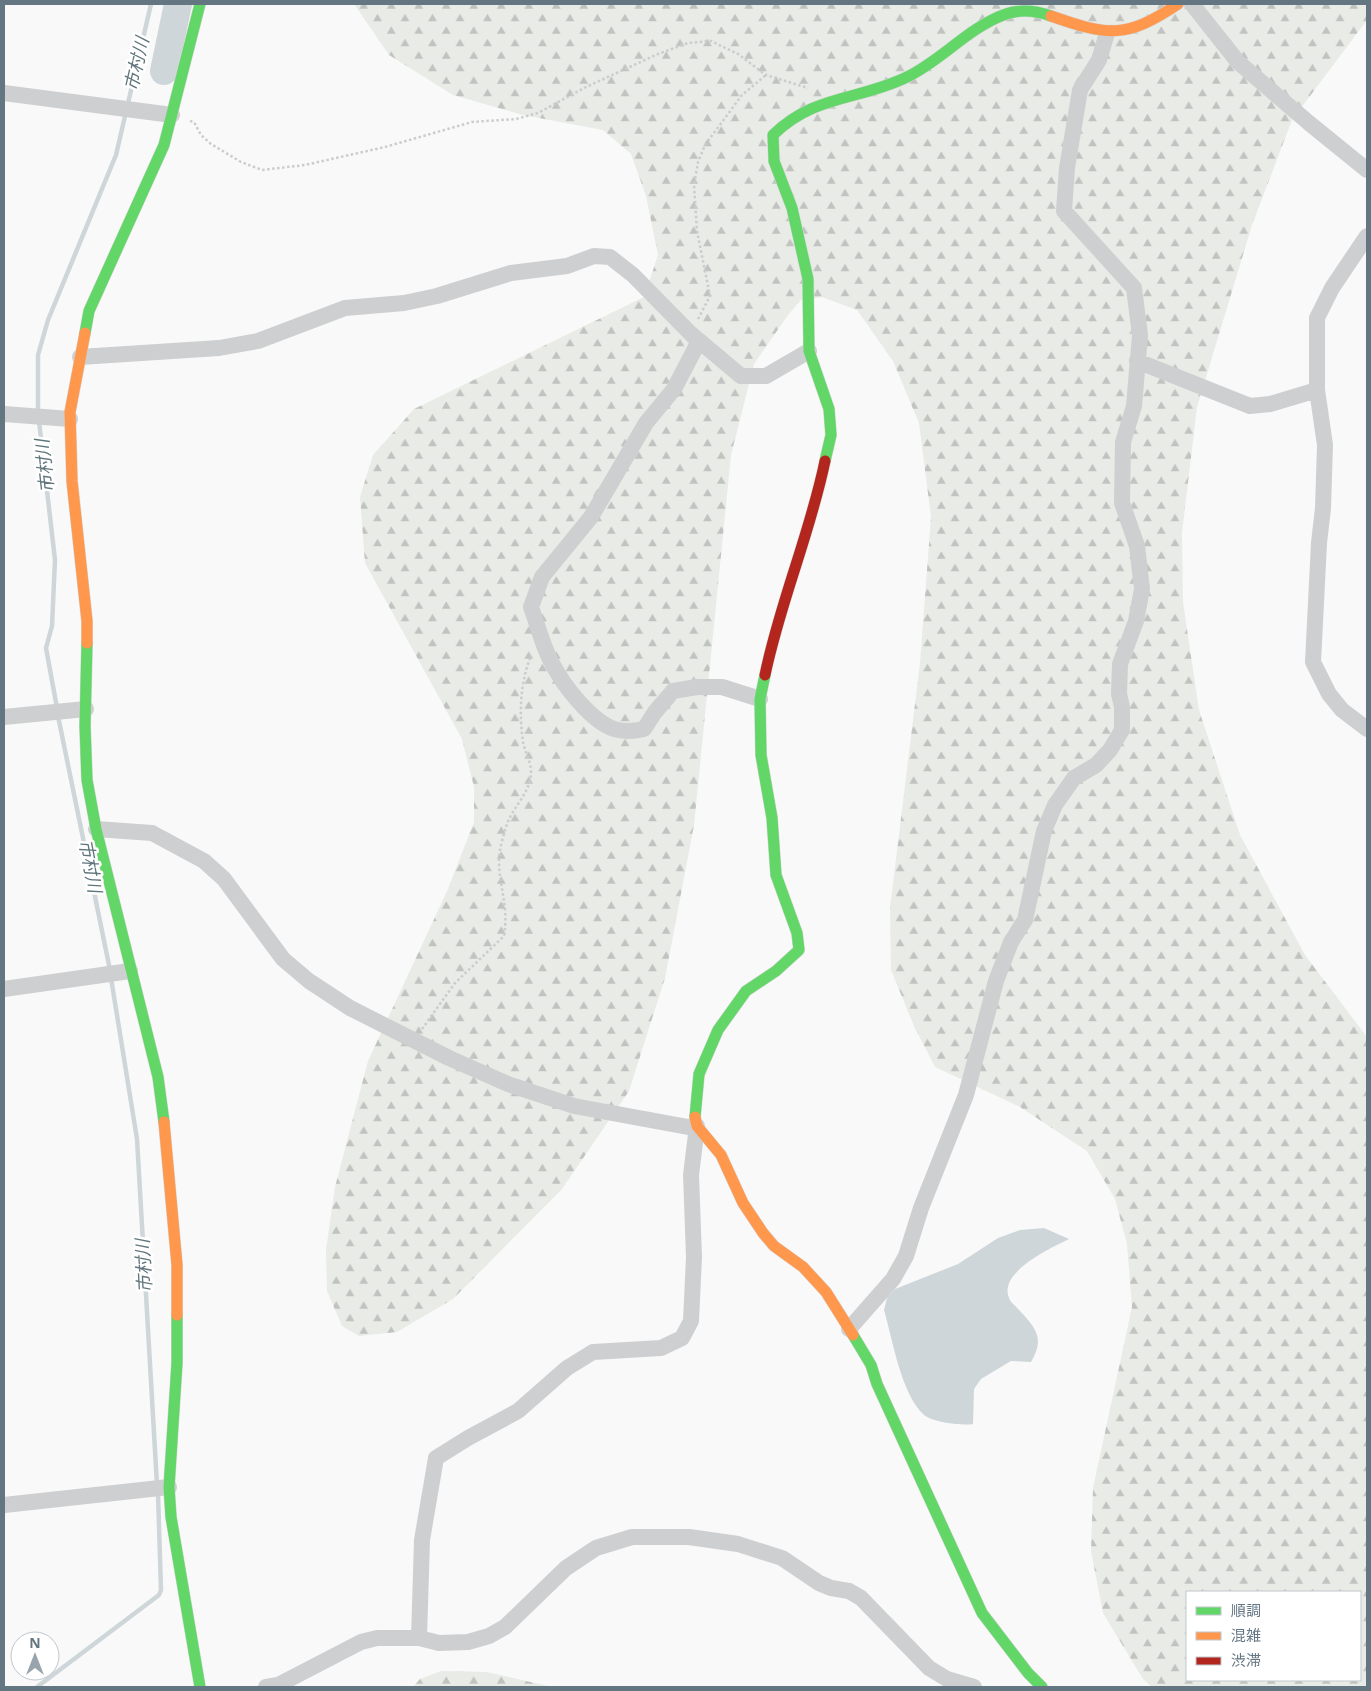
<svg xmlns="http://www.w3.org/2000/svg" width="1371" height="1691" viewBox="0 0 1371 1691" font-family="'Noto Sans','Noto Sans JP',sans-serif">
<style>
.forest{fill:url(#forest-firs);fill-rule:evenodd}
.water{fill:#ced6d9}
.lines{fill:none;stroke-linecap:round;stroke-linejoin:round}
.stream{stroke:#ced6d9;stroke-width:4.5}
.river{stroke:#ced6d9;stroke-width:28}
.fast-casing{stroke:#d5d6d7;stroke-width:12}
.slow-casing{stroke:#d5d6d7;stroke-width:12}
.jam-casing{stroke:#d5d6d7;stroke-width:12}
.path{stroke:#cbcccd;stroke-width:2.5;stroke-dasharray:2.5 2.5;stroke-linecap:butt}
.street{stroke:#cecfd0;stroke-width:16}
.fast{stroke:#63d668;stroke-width:11}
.slow{stroke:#ff974d;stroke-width:11}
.jam{stroke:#b3261e;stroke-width:11}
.labels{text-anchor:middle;stroke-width:5;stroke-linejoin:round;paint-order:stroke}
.water-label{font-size:18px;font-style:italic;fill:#60757c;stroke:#fff}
</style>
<defs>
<pattern id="forest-firs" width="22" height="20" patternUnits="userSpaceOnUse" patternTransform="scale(1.25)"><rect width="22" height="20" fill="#e8ebe6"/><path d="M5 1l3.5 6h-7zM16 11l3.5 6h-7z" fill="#c0c3c0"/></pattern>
</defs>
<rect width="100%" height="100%" fill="#f9f9f9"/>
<path class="forest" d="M354,4h1013v16l-75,100 -40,105 -55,182 -15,126 1,69 16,108 41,125 65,120 62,82v650h-215l-9,-8 -40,-66 -12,-62 2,-63 39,-181 -5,-63 -12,-45 -28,-48 -67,-44 -85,-40 -21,-41 -23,-56 -1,-62 30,-245 11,-146 -12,-94 -26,-62 -36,-51 -35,-13 -21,3 -13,15 -34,49 -23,91 -37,370 -29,153 -36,113 -67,98 -109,110 -56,33 -38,4 -17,-10 -15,-35 -1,-41 9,-63 33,-126 80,-172 26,-67v-35l-12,-48 -97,-176 -5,-66 13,-42 41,-46 230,-112 14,-42 -12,-59 -15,-42 -28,-24 -80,-15 -70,-20 -64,-40zM1187,1592h173v88h-173z
M441,1671l46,1 65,15h-139l7,-8z"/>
<path class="water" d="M1044,1228l25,11c-18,9 -71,33 -60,59 1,4 7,8 10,12 17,18 26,28 12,52l-20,-1 -30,18 -7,10 -1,35c-11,2 -41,-2 -49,-9 -23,-21 -31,-74 -40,-105l3,-12 8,-9 63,-25 40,-26 22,-8z"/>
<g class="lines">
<path class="stream" d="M38,413v-58l10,-35 68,-165 35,-151
M39,421l16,139 -3,66 -6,22 11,60
M58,716l52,254
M111,978l26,161 20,346
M37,1687l122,-92 2,-5 -3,-97"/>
<path class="river" d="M164,71l14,-67"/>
<defs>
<path id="fast" d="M85,333l4,-22 75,-166 36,-141
M825,461l6,-26 -2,-26 -20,-58 -1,-72 -16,-71 -18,-47 -1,-26c42,-41 85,-34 134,-58 35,-17 62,-50 99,-63 15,-5 31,-3 45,2
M87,643l-2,83 2,54 9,49 62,248 6,45
M695,1117l4,-43 19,-44 28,-39 30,-20 23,-21 -2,-17 -21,-58 -4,-57 -11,-63 -1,-56 5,-24
M177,1315v48l-8,124 2,30 29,170
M853,1335l18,30 6,19 105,229 46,60 14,14"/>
<path id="slow" d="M1051,16c57,20 75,23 127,-12
M85,333l-15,79 2,69 15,140v22
M695,1117l2,9 24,29 22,48 20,30 11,13 29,21 23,25 27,43
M164,1122l13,143v50"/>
<path id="jam" d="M765,675c15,-73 45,-141 60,-214"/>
</defs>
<use href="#fast" class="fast-casing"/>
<use href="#slow" class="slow-casing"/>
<use href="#jam" class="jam-casing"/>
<path class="path" d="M190,121l4,1 7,13 10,9 30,18 21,8 43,-5 80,-18 87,-25 44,-3 22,-6 48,-26 72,-33 30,-11 23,-2 27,13 28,21 42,13
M698,319l12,-23 -13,-65 -3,-46 4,-23 7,-17 37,-50 24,-20
M422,1029l33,-46 49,-47c5,-31 -5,-48 -5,-76 0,-10 4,-23 7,-33 6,-20 25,-34 25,-55 0,-10 -6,-20 -8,-30 -4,-28 -3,-60 8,-86"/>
<path class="street" d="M1192,4l46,58 71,61 58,47
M4,93l168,22
M1367,236l-35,52 -15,30v72l8,55 -2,63 -4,35 -6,119 16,32 13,16 25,19
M699,341l-25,48 -28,34 -55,94 -49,60 -11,30c7,19 12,41 22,58 11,21 38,56 61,64 9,3 21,2 30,0l11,-17 18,-21 24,-4h25l38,12
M80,357l139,-9 39,-7 87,-33 59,-5 33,-7 74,-23 56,-7 27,-10 16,1 23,18 58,59 50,42h25l43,-25
M1137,361l113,45 20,-2 47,-14
M4,414l66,5
M4,717l82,-8
M96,829l56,4 52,28 20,18 59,80 26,22 41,27 99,50 59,26 66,22 114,21 9,-1 -6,49 3,82 -3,64 -9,17 -21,10 -68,4 -26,16 -49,43 -50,27 -32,20 -14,82 -3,98
M4,989l126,-18
M849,1329l44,-50 13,-23 15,-48 45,-113 30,-114 15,-39 14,-22 19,-89 11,-26 19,-27 22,-13 14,-15 12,-20v-23l-3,-13 1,-30 16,-43 6,-32 -5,-43 -15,-43 1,-61 11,-36 6,-71 -6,-47 -70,-77 3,-43 13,-78 19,-30 8,-27
M4,1505l165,-18
M266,1687l12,-2 83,-43 16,-4h42l20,5 29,-1 21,-6 16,-9 61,-59 30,-20 36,-11h57l49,7 44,14 37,25 12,5 18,3 12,7 68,70 18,11 27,8"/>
<use href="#fast" class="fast"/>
<use href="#slow" class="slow"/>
<use href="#jam" class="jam"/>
</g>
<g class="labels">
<g class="water-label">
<text transform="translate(137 64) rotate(-77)" y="6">市村川</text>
<text transform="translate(45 466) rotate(-96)" y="6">市村川</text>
<text transform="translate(90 866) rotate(79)" y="6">市村川</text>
<text transform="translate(144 1266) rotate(-93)" y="6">市村川</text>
</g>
</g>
<rect width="1371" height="1691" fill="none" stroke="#657683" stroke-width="10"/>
<rect x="1186" y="1591" width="175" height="90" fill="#ffffff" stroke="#c1c8cd"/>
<rect x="1196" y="1607" width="25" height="8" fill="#63d668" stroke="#c1c8cd"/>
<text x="1231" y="1616" font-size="15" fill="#657683">順調</text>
<rect x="1196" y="1632" width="25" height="8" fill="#ff974d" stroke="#c1c8cd"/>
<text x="1231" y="1641" font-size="15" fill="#657683">混雑</text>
<rect x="1196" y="1657" width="25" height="8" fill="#b3261e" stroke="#c1c8cd"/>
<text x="1231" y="1666" font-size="15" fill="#657683">渋滞</text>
<g transform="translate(35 1656)"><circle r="24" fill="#ffffff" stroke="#c1c8cd"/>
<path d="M0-4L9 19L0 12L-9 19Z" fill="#99a4ac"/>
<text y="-8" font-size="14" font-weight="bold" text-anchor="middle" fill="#657683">N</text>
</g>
</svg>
